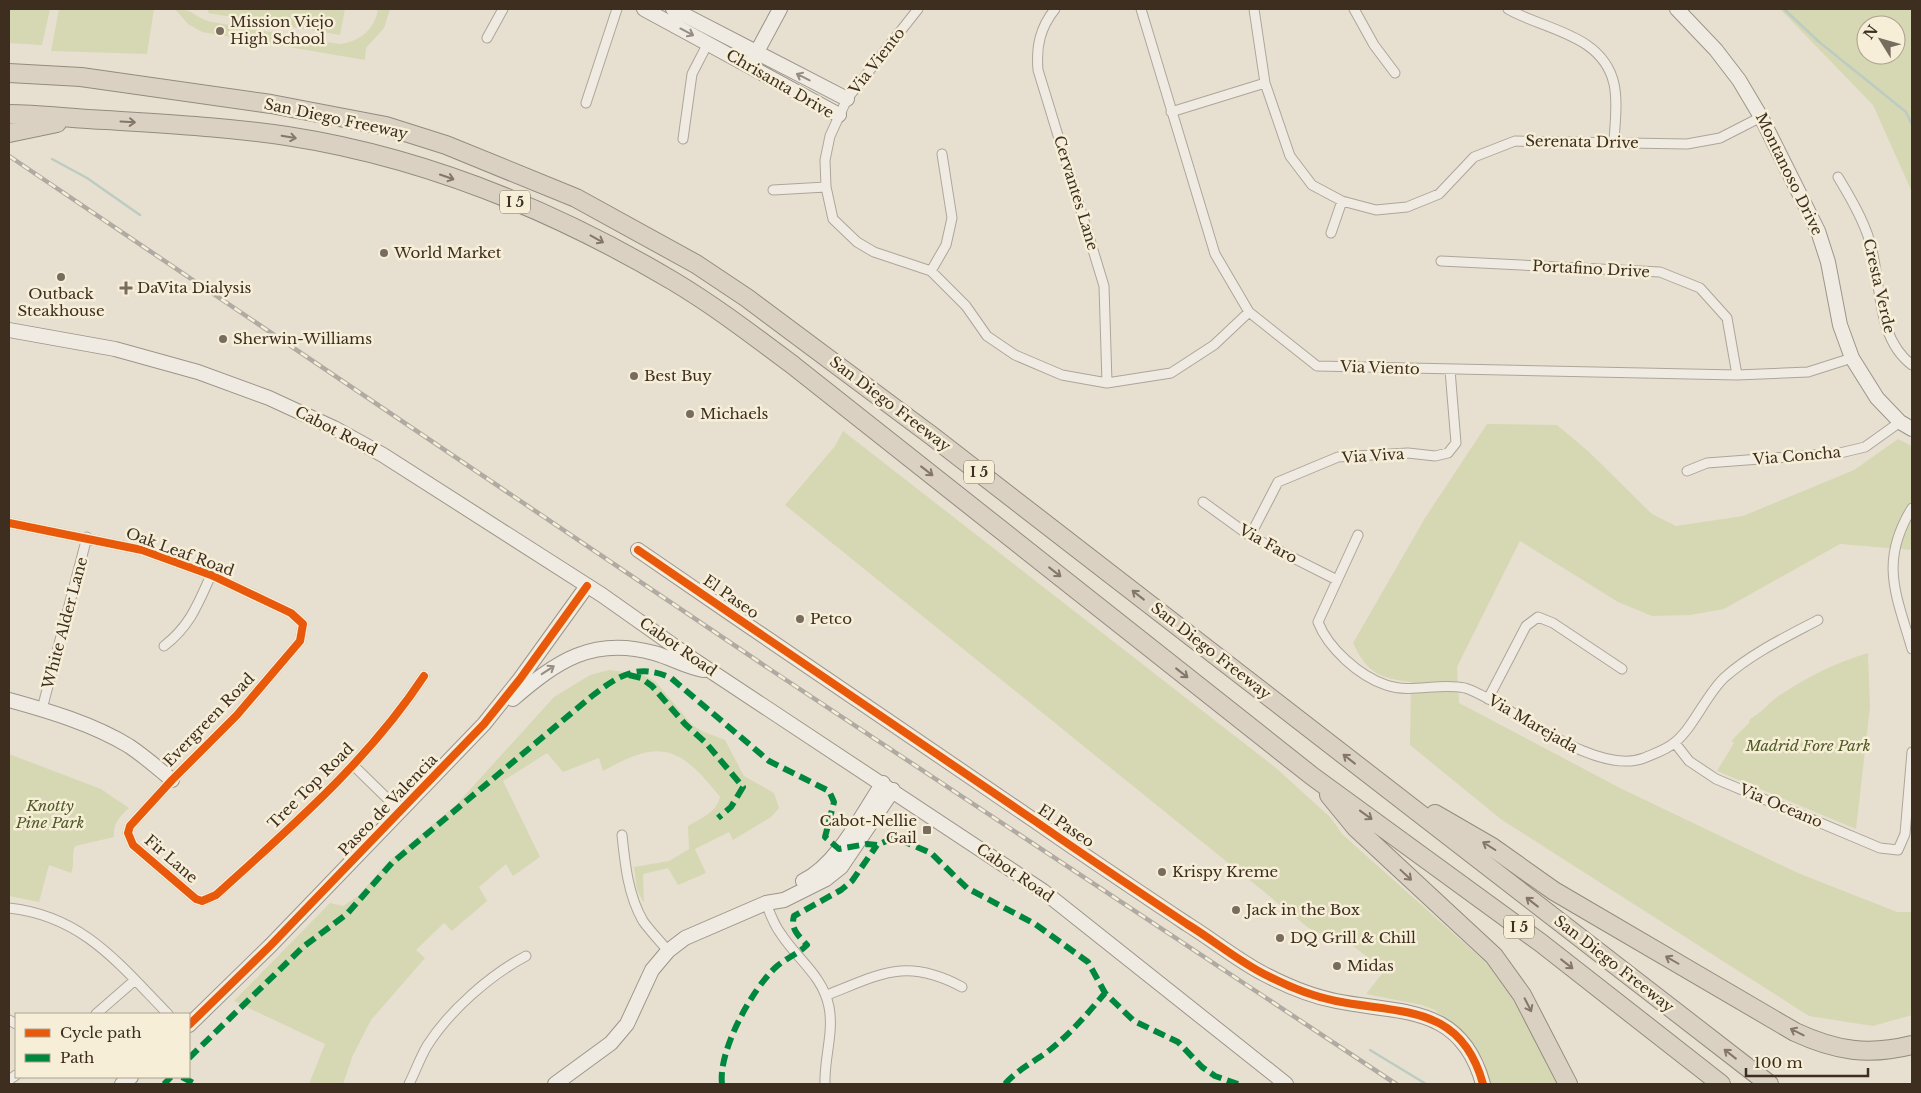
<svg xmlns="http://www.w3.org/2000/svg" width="1921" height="1093" viewBox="0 0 1921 1093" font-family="'Libre Baskerville',serif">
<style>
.green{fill:#d6d7b3;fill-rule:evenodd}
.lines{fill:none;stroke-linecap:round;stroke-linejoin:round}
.stream{stroke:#bcccc2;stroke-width:2.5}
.street-casing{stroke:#ada599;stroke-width:11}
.secondary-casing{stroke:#9c958a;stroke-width:16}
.highway-casing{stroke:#928b80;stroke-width:20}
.street{stroke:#efebe3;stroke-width:9}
.secondary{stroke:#efebe3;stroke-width:14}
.highway{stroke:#dad1c2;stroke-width:18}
.rail-casing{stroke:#afaaa2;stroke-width:4.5}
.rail{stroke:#f7eed8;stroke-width:2.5;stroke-dasharray:8;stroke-linecap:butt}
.quiet{stroke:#00873e;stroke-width:6;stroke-dasharray:12 6;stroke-linecap:butt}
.cycleway-casing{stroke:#f7eed8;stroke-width:11}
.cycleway{stroke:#e8590c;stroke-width:8}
.oneway{stroke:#968c82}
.oneway2{stroke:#847769}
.poi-dot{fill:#786c5e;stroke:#f7eed8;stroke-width:2}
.labels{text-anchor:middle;stroke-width:5;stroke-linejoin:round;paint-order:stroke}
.shield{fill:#f7eed8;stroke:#756857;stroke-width:1}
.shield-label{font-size:14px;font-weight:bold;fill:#3d2e20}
.poi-label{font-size:15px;fill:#3d2e20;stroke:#f7eed8;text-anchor:start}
.street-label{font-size:15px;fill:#3d2e20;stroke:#f7eed8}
.park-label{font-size:15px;font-style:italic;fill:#4d5a26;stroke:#f7eed8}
</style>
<rect width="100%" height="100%" fill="#e7e0d1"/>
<path class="green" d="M9,9h41l-8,36 -33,-2z
M59,9h95l-7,45 -96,-3z
M175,9c20,0 19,9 37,13l127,22c21,-2 36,-15 39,-35h12l-6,19 -18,20 -1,12 -163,-28 -14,-8z
M209,9h136l-5,26 -132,-22z
M1780,9h132v183l-39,-87zM1866,25h30v30h-30z
M1487,424l70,1 31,26 64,63 24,12 67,-10 111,-46 44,-31 14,7v104l-72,-6 -116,65 -34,6 -38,1 -34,-14 -98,-61 -63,126 2,36 163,86 176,84 99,39h15v103l-39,11 -64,-10 -307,-196 -92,-75 1,-63c-32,-4 -44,-9 -58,-39l72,-125z
M843,431l433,337 55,50 11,16 158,141 23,36 34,73h-66l-8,-25 -15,-22 -33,-27 -13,-5 -56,-11 19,-24 -47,-35 -23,-2 -530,-428 50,-59z
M1868,653l2,54 -14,122 -139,-58 17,-28 -3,-2 18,-18 1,-4c11,-6 18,-15 27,-22 28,-19 59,-35 91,-44z
M609,670l31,4 15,7 37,44 10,6 23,9 19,36 30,17 5,15 -8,9 -38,23 -4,-8 -34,17 11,24 -28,12 -10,-17 -25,6 1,29 -7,-13 -3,-23 35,-6 20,-12 -1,-23c13,-8 28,-13 32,-29 -41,-52 -60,-58 -117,-26l-4,-13 -36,14 -16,-19 -44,28 37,76 -27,19 -7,-12 -27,23 8,14 -35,30 -8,-8 -28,27 9,8 -54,62 -18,35 -10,29h-34l16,-40 -91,-43 96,-98 13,3 15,-10 30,-34 68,-57 98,-108 36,-22z
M9,754l92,35 28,19c-10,9 -16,16 -15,29l-39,9c-4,10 0,18 -4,27l-22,-8 -10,37 -30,-6z"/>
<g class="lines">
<path class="stream" d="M1784,9l34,32 88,71 6,13
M52,159l35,19 53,37
M1370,1050l56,34"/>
<defs>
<path id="street" d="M918,9l-71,90 -17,37 -5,24 1,27 7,32 24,23 17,10 57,19 35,35 21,30 28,19 47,20 45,8 64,-10 43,-28 35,-33
M1055,9c-15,19 -19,37 -17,61l66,216 3,97
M1141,9l74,245 34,58 68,54 420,9 71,-3 44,-14
M1254,9l11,74 25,73 22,29 30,16 34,9 31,-3 32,-13 35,-37 41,-16 172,3 33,-6 41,-21
M1354,9l20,36 21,28
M1508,9c36,21 95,25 106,75 4,18 1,39 0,57
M487,38l16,-29
M586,103l31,-94
M1171,112l94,-29
M683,139l9,-65 16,-31
M1838,177c12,20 25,42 32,65 12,40 5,95 42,123
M773,190l53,-3
M1331,233l11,-32
M1441,261l219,11 40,16 27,30 10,57
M931,271l15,-26 6,-27 -10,-64
M1687,471l20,-8 133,-10 25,-6 35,-25
M1203,502l47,34 87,44
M1912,508c-33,54 -16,86 0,141
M9,523l133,27 69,25 80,38 12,11 -3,17 -63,74 -65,65 -42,46 -2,7 5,12 63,54 6,2 14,-6c75,-68 152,-134 208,-219
M1358,535l-40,87c10,26 41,54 68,63 26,9 52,-3 79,3 7,2 16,7 24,11 38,20 111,76 155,59 9,-4 22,-8 30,-15 18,-13 33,-50 51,-66 27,-24 61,-40 93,-57
M1250,536l28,-54 60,-25 70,-4 27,3 13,-3 8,-10 -6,-73
M164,646c26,-20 34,-42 47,-71
M1488,699l38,-73 12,-9 15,6 69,46
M42,709l45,-172
M1675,743l14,18 27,18 164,69 18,2 7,-16 7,-82
M353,765l47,46
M622,835c3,29 6,60 21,86 7,10 17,20 25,30
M766,903c4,11 8,22 15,31 17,26 42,42 48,73 5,26 -5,51 -4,77
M9,908c74,8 110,56 159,106
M827,995c54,-21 79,-38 135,-8
M96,1014l39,-34
M9,1020l7,4
M9,1080l7,-5
M409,1084c6,-12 11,-26 18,-38 22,-35 63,-71 99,-90"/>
<path id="secondary" d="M644,9l195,106
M673,9l174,90
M1677,9l39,41 23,30 22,37 57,114 10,31 12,63 12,33 25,40 23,24 12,7
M752,61l28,-52
M9,330l106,19 83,23 71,26 65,30 49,27 219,140 92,65 349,231 243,193
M638,550c132,91 265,181 397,271 50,35 101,69 152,103 26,16 50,36 77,50 23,12 46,22 72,27 65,13 125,3 147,83
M513,699c44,-38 80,-63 141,-46 18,5 32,14 50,17
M9,700c40,11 84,24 120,46 15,10 29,22 43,34
M803,881c34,-16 59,-67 80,-98
M189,1025l82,-80 213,-221 36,-45 67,-93
M122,1084l9,-7
M555,1084l56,-41 16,-19 25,-54 16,-19 17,-13 81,-35 18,-3 42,-21 15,-12 52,-77"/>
<path id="highway" d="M9,73l72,4 190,27 115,22 60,19 130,53 120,66 51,34 185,138 837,648
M9,114c32,0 64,5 97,6 60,4 121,7 181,16 136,21 268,75 386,145 42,25 81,55 121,85l518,410 229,167 180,141
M9,133l48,-10
M1329,795l27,33 138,128 28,39 46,89
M1435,814l57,33 62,44 241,141c41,19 73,24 117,13"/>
</defs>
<use href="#street" class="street-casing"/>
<use href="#secondary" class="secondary-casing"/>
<use href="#highway" class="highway-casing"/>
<use href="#street" class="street"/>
<use href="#secondary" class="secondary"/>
<use href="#highway" class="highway"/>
<defs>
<path id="rail" d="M9,156l762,514 625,414"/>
</defs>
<use href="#rail" class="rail-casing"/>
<use href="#rail" class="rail"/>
<path class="quiet" d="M629,675l12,3 11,8 33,38 21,19 37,44 -12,20 -13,11
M189,1058l114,-111 44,-33 45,-51 200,-167c27,-21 46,-33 79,-18l98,83 60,30 5,11 -9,35 14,12 28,-5 10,1 14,-6 9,1 31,13 36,35 68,36 53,38 17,31 29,28 44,21 24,25 13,9 23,8
M182,1077l13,7
M164,1084l7,-7
M722,1084c-4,-33 30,-95 54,-117 10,-9 22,-13 31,-22 -8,-9 -17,-16 -13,-29l47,-26 11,-9 25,-36
M1005,1084c13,-15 31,-23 46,-35 21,-17 37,-36 54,-56"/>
<defs>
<path id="cycleway" d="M9,523l133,27 69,25 80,38 12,11 -3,17 -63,74 -65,65 -42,46 -2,7 5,12 63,54 6,2 14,-6c75,-68 152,-134 208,-219
M638,550c132,91 265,181 397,271 50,35 101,69 152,103 26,16 50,36 77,50 23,12 46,22 72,27 65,13 125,3 147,83
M189,1025l82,-80 213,-221 36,-45 67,-93"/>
</defs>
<use href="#cycleway" class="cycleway-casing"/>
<use href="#cycleway" class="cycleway"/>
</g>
<defs><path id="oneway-shaft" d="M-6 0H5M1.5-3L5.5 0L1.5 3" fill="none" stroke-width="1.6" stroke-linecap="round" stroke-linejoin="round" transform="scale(1.25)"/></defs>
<g class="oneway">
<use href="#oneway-shaft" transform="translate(687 32) rotate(28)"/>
<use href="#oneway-shaft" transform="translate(803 77) rotate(-153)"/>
<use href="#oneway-shaft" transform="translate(548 670) rotate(-33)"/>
</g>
<g class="oneway2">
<use href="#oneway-shaft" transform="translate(128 122) rotate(3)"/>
<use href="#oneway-shaft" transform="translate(289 137) rotate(10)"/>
<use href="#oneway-shaft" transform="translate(447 177) rotate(19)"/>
<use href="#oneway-shaft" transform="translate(597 239) rotate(29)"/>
<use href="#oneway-shaft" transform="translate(927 471) rotate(38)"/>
<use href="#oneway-shaft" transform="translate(1055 572) rotate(38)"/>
<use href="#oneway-shaft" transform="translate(1138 595) rotate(-142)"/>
<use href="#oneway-shaft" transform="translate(1182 673) rotate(38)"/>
<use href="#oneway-shaft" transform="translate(1349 759) rotate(-142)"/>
<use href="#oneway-shaft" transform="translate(1366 815) rotate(36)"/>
<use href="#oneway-shaft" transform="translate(1489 846) rotate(-148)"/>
<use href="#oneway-shaft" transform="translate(1406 875) rotate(43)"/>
<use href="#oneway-shaft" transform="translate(1532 902) rotate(-142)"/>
<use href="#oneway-shaft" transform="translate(1672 960) rotate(-150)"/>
<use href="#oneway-shaft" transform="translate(1567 964) rotate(38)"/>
<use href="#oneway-shaft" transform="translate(1528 1005) rotate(63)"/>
<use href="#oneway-shaft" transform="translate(1797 1032) rotate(-153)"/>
<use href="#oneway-shaft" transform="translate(1730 1054) rotate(-142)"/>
</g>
<g class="poi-dot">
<circle cx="220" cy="31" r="5"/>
<circle cx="384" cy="253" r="5"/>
<circle cx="61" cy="277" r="5"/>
<path d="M123.5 280.5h5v5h5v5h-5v5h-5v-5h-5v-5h5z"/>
<circle cx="223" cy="339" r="5"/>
<circle cx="634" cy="376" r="5"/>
<circle cx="690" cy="414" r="5"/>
<circle cx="800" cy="619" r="5"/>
<rect x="922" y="825" width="10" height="10" rx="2.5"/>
<circle cx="1162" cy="872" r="5"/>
<circle cx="1236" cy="910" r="5"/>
<circle cx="1280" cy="938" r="5"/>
<circle cx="1337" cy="966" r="5"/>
</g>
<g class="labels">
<g class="shield">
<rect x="500" y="190.5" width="30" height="23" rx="4"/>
<rect x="964" y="460.5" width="30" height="23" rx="4"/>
<rect x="1504" y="915.5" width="30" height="23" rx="4"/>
</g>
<g class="shield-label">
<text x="515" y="207">I 5</text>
<text x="979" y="477">I 5</text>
<text x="1519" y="932">I 5</text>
</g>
<g class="poi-label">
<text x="230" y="27">Mission Viejo<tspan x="230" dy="17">High School</tspan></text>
<text x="394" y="258">World Market</text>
<text x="137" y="293">DaVita Dialysis</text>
<text x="61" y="299" text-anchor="middle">Outback<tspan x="61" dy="17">Steakhouse</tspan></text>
<text x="233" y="344">Sherwin-Williams</text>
<text x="644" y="381">Best Buy</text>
<text x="700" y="419">Michaels</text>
<text x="810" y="624">Petco</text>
<text x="917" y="826" text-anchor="end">Cabot-Nellie<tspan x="917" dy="17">Gail</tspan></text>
<text x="1172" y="877">Krispy Kreme</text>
<text x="1246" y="915">Jack in the Box</text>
<text x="1290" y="943">DQ Grill &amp; Chill</text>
<text x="1347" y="971">Midas</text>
</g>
<g class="street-label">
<text transform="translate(877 61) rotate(-52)" y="5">Via Viento</text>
<text transform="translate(780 84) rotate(30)" y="5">Chrisanta Drive</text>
<text transform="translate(336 119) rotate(12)" y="5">San Diego Freeway</text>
<text transform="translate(1582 142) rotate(1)" y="5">Serenata Drive</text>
<text transform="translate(1789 174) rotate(64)" y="5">Montanoso Drive</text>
<text transform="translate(1076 193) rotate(73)" y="5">Cervantes Lane</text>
<text transform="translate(1591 269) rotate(3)" y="5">Portafino Drive</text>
<text transform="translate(1879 286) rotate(77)" y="5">Cresta Verde</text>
<text transform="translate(1380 368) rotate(2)" y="5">Via Viento</text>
<text transform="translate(890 404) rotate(37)" y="5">San Diego Freeway</text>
<text transform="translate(336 431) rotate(27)" y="5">Cabot Road</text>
<text transform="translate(1373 456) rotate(-4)" y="5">Via Viva</text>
<text transform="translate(1797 456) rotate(-5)" y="5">Via Concha</text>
<text transform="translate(1268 544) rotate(29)" y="5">Via Faro</text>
<text transform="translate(180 552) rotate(20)" y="5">Oak Leaf Road</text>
<text transform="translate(731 597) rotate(35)" y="5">El Paseo</text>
<text transform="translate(65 623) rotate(-75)" y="5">White Alder Lane</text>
<text transform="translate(678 647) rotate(35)" y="5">Cabot Road</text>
<text transform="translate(1211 651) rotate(38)" y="5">San Diego Freeway</text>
<text transform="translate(209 720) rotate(-46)" y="5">Evergreen Road</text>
<text transform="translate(1533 724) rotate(30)" y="5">Via Marejada</text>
<text transform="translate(311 786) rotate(-45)" y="5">Tree Top Road</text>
<text transform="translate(388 805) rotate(-46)" y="5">Paseo de Valencia</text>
<text transform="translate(1781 806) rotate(23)" y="5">Via Oceano</text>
<text transform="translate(1066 826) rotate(34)" y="5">El Paseo</text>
<text transform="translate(171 859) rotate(41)" y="5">Fir Lane</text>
<text transform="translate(1015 873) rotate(35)" y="5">Cabot Road</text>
<text transform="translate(1614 964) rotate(38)" y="5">San Diego Freeway</text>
</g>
<g class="park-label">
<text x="1808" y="751">Madrid Fore Park</text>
<text x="50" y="811">Knotty<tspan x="50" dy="17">Pine Park</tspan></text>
</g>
</g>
<rect width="1921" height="1093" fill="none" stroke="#3d2e20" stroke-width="20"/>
<rect x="15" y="1013" width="175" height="65" fill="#f7eed8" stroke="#ada18e"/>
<rect x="25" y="1029" width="25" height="8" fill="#e8590c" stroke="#ada18e"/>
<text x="60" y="1038" font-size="15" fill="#3d2e20">Cycle path</text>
<rect x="25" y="1054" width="25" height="8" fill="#00873e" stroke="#ada18e"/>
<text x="60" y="1063" font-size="15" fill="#3d2e20">Path</text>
<g transform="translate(1881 40) rotate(307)"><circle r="24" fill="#f7eed8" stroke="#ada18e"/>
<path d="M0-4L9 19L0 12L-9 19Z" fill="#786c5e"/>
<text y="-8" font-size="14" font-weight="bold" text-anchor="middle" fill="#3d2e20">N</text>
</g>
<path d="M1746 1068v8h122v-8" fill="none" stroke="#3d2e20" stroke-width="2.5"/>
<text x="1754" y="1068" font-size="15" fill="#3d2e20" stroke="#f7eed8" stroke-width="4" paint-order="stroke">100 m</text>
</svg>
